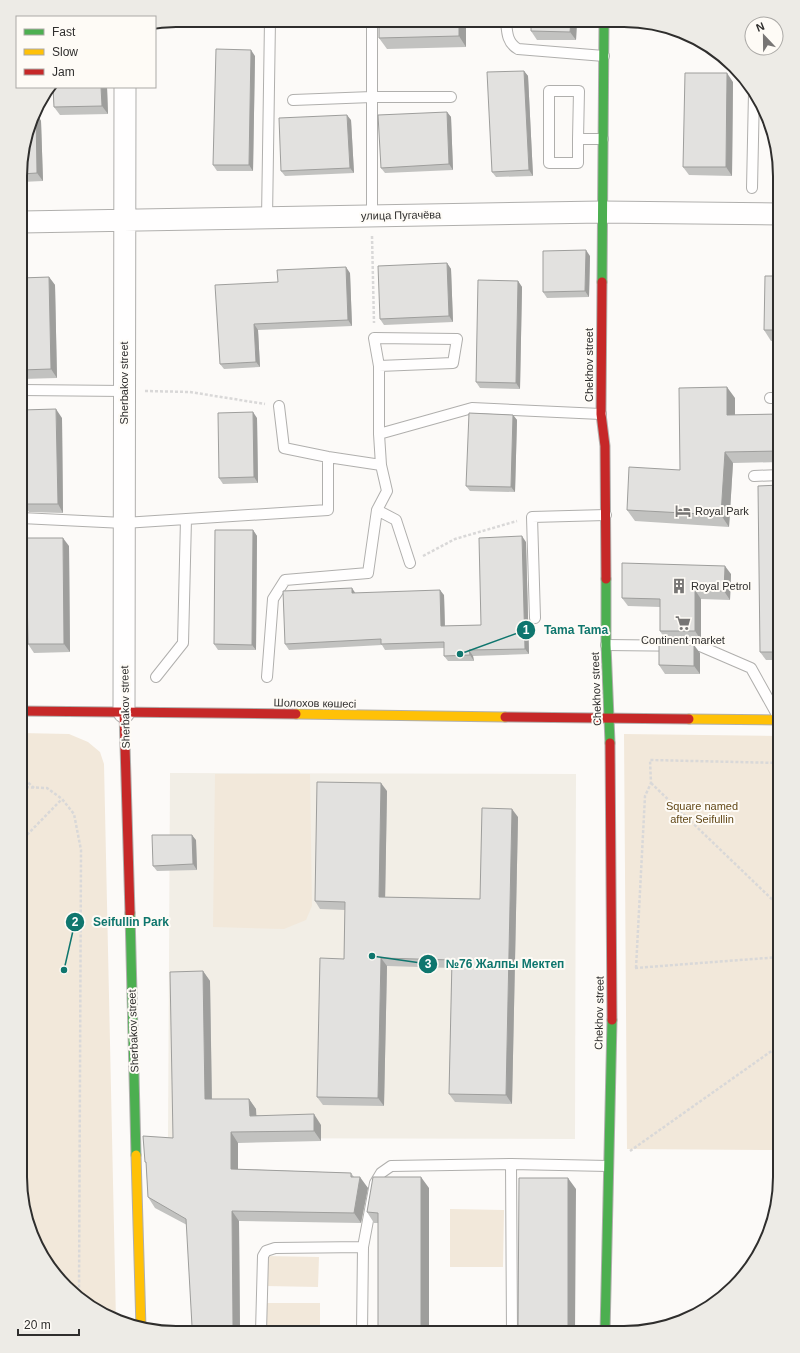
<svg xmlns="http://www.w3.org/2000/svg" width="800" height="1353" viewBox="0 0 800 1353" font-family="Arial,sans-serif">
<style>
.built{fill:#f2eee6}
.green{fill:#f2e8da}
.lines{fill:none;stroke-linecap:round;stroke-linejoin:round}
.lane-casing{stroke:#b0afad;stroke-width:12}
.street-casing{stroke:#b0afad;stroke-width:23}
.fast-casing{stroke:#b0afad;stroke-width:11}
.slow-casing{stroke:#b0afad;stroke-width:11}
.jam-casing{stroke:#b0afad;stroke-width:11}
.path{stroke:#d9d8d8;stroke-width:2.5;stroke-dasharray:3 2;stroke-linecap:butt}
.lane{stroke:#fffefe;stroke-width:10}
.street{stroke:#fffefe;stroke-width:21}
.fast{stroke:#4caf50;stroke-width:9}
.slow{stroke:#ffc107;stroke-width:9}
.jam{stroke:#c62828;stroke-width:9}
.wall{fill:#c2c2c0}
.shaded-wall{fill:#9e9e9c}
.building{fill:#e2e1df;stroke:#9e9e9c}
.labels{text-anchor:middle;stroke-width:4;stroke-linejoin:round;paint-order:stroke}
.street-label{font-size:11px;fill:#2f2e2d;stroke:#fefbf6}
.poi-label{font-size:11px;fill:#2f2e2d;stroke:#fefbf6;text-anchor:start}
.park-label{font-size:11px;fill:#634919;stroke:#fefbf6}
.rim{fill:none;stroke:#2f2e2d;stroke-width:2}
.leader{fill:none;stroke:#0f766e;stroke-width:1.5}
.callout-dot{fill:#0f766e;stroke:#fefbf6;stroke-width:1.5}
.mark-label{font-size:12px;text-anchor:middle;font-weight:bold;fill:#fff}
.callout-label{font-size:12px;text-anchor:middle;font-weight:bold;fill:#0f766e;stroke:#fefbf6;stroke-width:4;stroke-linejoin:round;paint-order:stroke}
</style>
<rect width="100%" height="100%" fill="#fcfaf8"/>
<path class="built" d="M170,773l406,1 -1,365 -407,-1z"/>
<path class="green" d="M21,733l48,1 19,8 12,10 4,12 12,557 -35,-20 -29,-29 -20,-36 -12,-59z
M624,734l156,2v414l-153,-1z
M215,774h95l2,132 -6,14 -22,9 -71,-2z
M450,1209l54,1 -1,57h-53z
M266,1256l53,1 -1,30 -52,-1z
M266,1303h54v29h-54z"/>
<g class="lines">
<defs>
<path id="lane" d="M506,21c1,11 1,22 12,28l86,7
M293,100l79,-3h79
M578,139l1,-48h-30v72h29v-24h25
M752,188l2,-96
M372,216v-195
M267,218l3,-198
M379,366l74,-3 4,-24 -83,-1 5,28v68l93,-26 129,6
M21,390l103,1
M770,398h10
M279,406l5,42 44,9 53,8
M379,434l2,31 6,26 -10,19 19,10 14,43
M754,476l26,-1
M21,518l103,5 204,-13v-53
M535,618l-3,-101 74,-2
M606,645l94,1 51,22 29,52
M156,677l27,-34 3,-124
M267,677l6,-78 12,-19 83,-7 9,-63
M261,1332l2,-76 3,-5 9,-3 88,-1 12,-64 6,-10 10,-7 120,-2
M362,1332l1,-85
M512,1333l-1,-169 97,2"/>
<path id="street" d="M21,222l581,-10 178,2
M124,712l1,-625"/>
<path id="fast" d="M602,282l2,-261
M606,579v66l4,98
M130,913l6,242
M605,1333l7,-313"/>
<path id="slow" d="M296,714l209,3
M689,719l91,1
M136,1155l5,173"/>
<path id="jam" d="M602,282l-1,132 4,32 1,133
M21,711l275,3
M124,712l6,201
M505,717l184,2
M610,743l2,277"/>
</defs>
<use href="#lane" class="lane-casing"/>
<use href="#street" class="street-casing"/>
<use href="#fast" class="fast-casing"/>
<use href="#slow" class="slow-casing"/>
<use href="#jam" class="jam-casing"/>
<path class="path" d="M372,236l2,87
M145,391l45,1 75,12
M423,556l32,-17 62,-18
M21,776l13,12
M651,783l129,124
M21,787l26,1 15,11 12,15 7,36 -2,448
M20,842l42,-43
M635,968l145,-11
M636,968l9,-172 6,-13 -1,-23 130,3
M630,1151l150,-106"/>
<use href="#lane" class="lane"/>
<use href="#street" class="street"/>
<use href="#fast" class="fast"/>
<use href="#slow" class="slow"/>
<use href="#jam" class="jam"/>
</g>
<path class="wall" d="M219,20h44v2l-44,-1z
M379,21h104v5h-17v21l-79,2 -8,-11z
M577,21l-1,19h-39l-6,-9z
M255,56l-2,115h-36l-4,-6z
M524,71l4,5 5,100 -37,1 -4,-5z
M733,82l-1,94 -43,-1 -6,-8z
M53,87h54l1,27 -48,1 -6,-8z
M36,112l5,9 2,60 -22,1v-26z
M447,112l4,5 2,53 -68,3 -4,-5z
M351,120l3,53 -69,3 -4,-5z
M590,256l-1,41 -42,1 -4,-6z
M447,263l4,6 2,53 -69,3 -4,-6z
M350,273l2,53 -94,4 2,37 -36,2 -4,-5 58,-82z
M780,276v95l-4,-6v-24h-5l-7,-11z
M49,277l6,8 2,93 -35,1 -1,-2v-99z
M518,281l4,6 -2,102 -40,-1 -4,-6z
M735,398v17l45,-1v48l-47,1 -4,64 -94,-6 -8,-11 53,-40z
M513,415l4,5 -2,72 -45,-1 -4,-5z
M62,418l1,95 -34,-1 -6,-8z
M257,418l1,65 -35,1 -4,-6z
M780,485v175h-14l-6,-8z
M253,530l4,6 -1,114h-38l-4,-6z
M526,542l3,112 -56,2 1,5h-26l-4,-5v-8l-59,2 -3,-5 -93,5 -4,-6 70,-51 89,2 1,31 36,-1z
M69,546l1,106 -36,1 -6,-9z
M731,574l-1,26 -29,-1v41l-36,-1 -5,-8v-24l-32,-1 -6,-8z
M700,653v21h-35l-6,-9z
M387,791l-2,106 95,2 38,-82 -6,287 -57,-2 -6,-8 3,-126 -65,-2 -3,140 -61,-1 -6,-8 27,-138 1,-49 -25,-1 -5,-8z
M196,840l1,30 -40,1 -4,-5z
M203,971l7,10 2,118h37l7,10v6l65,10v16l-83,2v26l113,4 3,4 14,11 -7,35 -122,-2 1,111h-44l-4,-6 -5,-101 -32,-17 -7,-11 -2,-34 -1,-1 28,-24z
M429,1188l-51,35h-4l-7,-11z"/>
<path class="shaded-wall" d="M459,21h3l4,5v21l-7,-11z
M479,21h4v5z
M571,21h6l-1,19 -6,-8z
M251,50l4,6 -2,115 -4,-6z
M524,71l4,5 5,100 -4,-6z
M727,73l6,9 -1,94 -6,-9z
M101,87h6l1,27 -6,-8z
M36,112l5,9 2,60 -6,-8z
M447,112l4,5 2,53 -4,-6z
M347,115l4,5 3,53 -4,-5z
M586,250l4,6 -1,41 -4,-6z
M447,263l4,6 2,53 -4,-6z
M346,267l4,6 2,53 -4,-6z
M49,277l6,8 2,93 -6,-9z
M518,281l4,6 -2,102 -4,-6z
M254,324l4,6 2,37 -4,-5z
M727,387l8,11v29l-8,-12z
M56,409l6,9 1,95 -5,-9z
M253,412l4,6 1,65 -4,-6z
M513,415l4,5 -2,72 -4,-5z
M725,452l8,11 -4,64 -8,-12z
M253,530l4,6 -1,114 -4,-5z
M522,536l4,6 3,112 -4,-5z
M63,538l6,8 1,106 -6,-8z
M725,566l6,8 -1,26 -6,-9z
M352,588l4,6 -4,-1z
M440,590l4,5 1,37 -4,-6z
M695,590l6,9v41l-6,-9z
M694,645l6,8v21l-6,-8z
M469,650l4,6 1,5 -4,-6z
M381,783l6,8 -2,114 -6,-8z
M512,809l6,8 -6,287 -6,-9z
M192,835l4,5 1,30 -4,-6z
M381,958l6,8 -3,140 -6,-8z
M203,971l7,10 2,129 -7,-11z
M249,1099l7,10 1,17 -7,-10z
M314,1114l7,11v16l-7,-10z
M231,1132l7,11v36l-7,-10z
M360,1177l8,11 -7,35 -7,-10z
M421,1177l8,11v144h-8z
M568,1178l8,11 -1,144h-7z
M232,1211l7,10 1,111h-3l-4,-6z"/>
<path class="building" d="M379,21h80v15l-80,2z
M531,21h40l-1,11 -39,-1z
M216,49l35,1 -2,115h-36z
M524,71l5,99 -37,2 -5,-100z
M685,73h42l-1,94h-43z
M53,87h48l1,19 -48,1z
M35,112h1l1,61 -16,1v-18z
M447,112l2,52 -68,4 -3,-53z
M347,115l3,53 -69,3 -2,-53z
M586,250l-1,41 -42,1v-41z
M447,263l2,53 -69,3 -2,-53z
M346,267l2,53 -94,4 2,38 -36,2 -5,-79 63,-3 -1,-12z
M765,276h15v89h-4v-35h-12z
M49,277l2,92 -30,1v-92z
M478,280l40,1 -2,102 -40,-1z
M727,387v28l53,-1v37l-55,1 -4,63 -94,-5 2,-43 51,3 -1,-82z
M56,409l2,95h-35l-1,-94z
M253,412l1,65 -35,1 -1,-65z
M469,413l44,2 -2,72 -45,-1z
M780,485v167h-20l-2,-166z
M215,530h38l-1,115 -38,-1z
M522,536l3,113 -56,1 1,5 -26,1v-14l-63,2v-5l-96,5 -2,-53 69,-3v5l88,-3 1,36 40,-1 -2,-87z
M26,538h37l1,106h-36z
M622,563l103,3 -1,25 -29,-1v41h-35v-32l-38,-1z
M659,644l35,1v21l-35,-1z
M317,782l64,1 -2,114 101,2 2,-91 30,1 -6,286 -57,-1 3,-134 -71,-2 -3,140 -61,-1 3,-139 24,1 1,-57 -30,-1z
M152,835h40l1,29 -40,2z
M203,971l2,128h44l1,17 64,-2v17l-83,1v37l120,4v4h9l-6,36 -122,-2 1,115h-41l-6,-107 -38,-22 -2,-35h-1l-2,-26 30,2 -3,-166z
M373,1177h48v155h-43v-119l-11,-1z
M519,1178h49v155h-50z"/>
<defs>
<symbol id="hotel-bare" viewBox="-9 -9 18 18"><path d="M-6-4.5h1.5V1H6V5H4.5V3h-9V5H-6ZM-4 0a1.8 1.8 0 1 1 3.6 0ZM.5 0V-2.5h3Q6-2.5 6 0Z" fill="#777574" stroke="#fefbf6" stroke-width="2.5" paint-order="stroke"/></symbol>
<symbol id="building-bare" viewBox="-9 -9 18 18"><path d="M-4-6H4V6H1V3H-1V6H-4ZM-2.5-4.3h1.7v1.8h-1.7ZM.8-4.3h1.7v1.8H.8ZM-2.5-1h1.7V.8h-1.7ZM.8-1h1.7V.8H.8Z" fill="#777574" stroke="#fefbf6" stroke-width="2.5" paint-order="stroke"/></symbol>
<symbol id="supermarket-bare" viewBox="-9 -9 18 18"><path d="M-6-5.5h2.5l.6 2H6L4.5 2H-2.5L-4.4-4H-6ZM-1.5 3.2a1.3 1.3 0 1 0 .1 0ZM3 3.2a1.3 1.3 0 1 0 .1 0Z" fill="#777574" stroke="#fefbf6" stroke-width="2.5" paint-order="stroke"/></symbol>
</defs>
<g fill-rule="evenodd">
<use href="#hotel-bare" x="672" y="500" width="22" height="22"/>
<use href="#building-bare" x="668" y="575" width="22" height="22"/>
<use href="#supermarket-bare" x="672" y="612" width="22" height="22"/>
</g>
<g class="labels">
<g class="street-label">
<text transform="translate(401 215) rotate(-1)" y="4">улица Пугачёва</text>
<text transform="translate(589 365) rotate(-90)" y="4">Chekhov street</text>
<text transform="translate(124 383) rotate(-90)" y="4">Sherbakov street</text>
<text transform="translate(596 689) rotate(-92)" y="4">Chekhov street</text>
<text transform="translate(315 703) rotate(1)" y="4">Шолохов көшесі</text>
<text transform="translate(125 707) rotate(-91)" y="4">Sherbakov street</text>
<text transform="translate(599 1013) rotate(-89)" y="4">Chekhov street</text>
<text transform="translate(133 1031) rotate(-92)" y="4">Sherbakov street</text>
</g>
<g class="poi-label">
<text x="695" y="515">Royal Park</text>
<text x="691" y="590">Royal Petrol</text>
<text x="683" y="644" text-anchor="middle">Continent market</text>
</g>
<g class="park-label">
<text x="702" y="810">Square named<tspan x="702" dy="13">after Seifullin</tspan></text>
</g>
</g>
<path d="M0 0H800V1353H0ZM176 27H624A149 149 0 0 1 773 176V1177A149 149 0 0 1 624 1326H176A149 149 0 0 1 27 1177V176A149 149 0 0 1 176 27Z" fill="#edebe6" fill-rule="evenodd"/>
<path class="rim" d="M176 27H624A149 149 0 0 1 773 176V1177A149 149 0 0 1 624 1326H176A149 149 0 0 1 27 1177V176A149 149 0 0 1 176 27Z"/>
<path class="leader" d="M460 654L526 630M64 970L75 922M372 956L428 964"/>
<g class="callout-dot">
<circle cx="460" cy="654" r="4"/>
<circle cx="64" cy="970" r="4"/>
<circle cx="372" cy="956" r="4"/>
<circle cx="526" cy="630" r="10"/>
<circle cx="75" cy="922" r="10"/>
<circle cx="428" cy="964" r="10"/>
</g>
<g class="mark-label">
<text x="526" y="634">1</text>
<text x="75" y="926">2</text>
<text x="428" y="968">3</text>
</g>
<g class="callout-label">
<text x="576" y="634">Tama Tama</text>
<text x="131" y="926">Seifullin Park</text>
<text x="505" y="968">№76 Жалпы Мектеп</text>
</g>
<rect x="16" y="16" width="140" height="72" fill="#fefbf6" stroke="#aba9a6"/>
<rect x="24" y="29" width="20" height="6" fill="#4caf50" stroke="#aba9a6"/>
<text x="52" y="36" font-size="12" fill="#2f2e2d">Fast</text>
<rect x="24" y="49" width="20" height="6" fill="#ffc107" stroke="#aba9a6"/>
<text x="52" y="56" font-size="12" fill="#2f2e2d">Slow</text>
<rect x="24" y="69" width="20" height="6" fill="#c62828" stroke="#aba9a6"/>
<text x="52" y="76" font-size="12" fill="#2f2e2d">Jam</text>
<g transform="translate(764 36) rotate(338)"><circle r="19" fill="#fefbf6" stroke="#aba9a6"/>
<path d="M0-3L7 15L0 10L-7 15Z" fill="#777574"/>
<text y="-6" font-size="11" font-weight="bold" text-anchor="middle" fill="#2f2e2d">N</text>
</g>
<path d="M18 1329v6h61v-6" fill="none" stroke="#2f2e2d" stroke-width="2"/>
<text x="24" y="1329" font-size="12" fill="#2f2e2d" stroke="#fefbf6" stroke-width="3" paint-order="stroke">20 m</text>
</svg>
